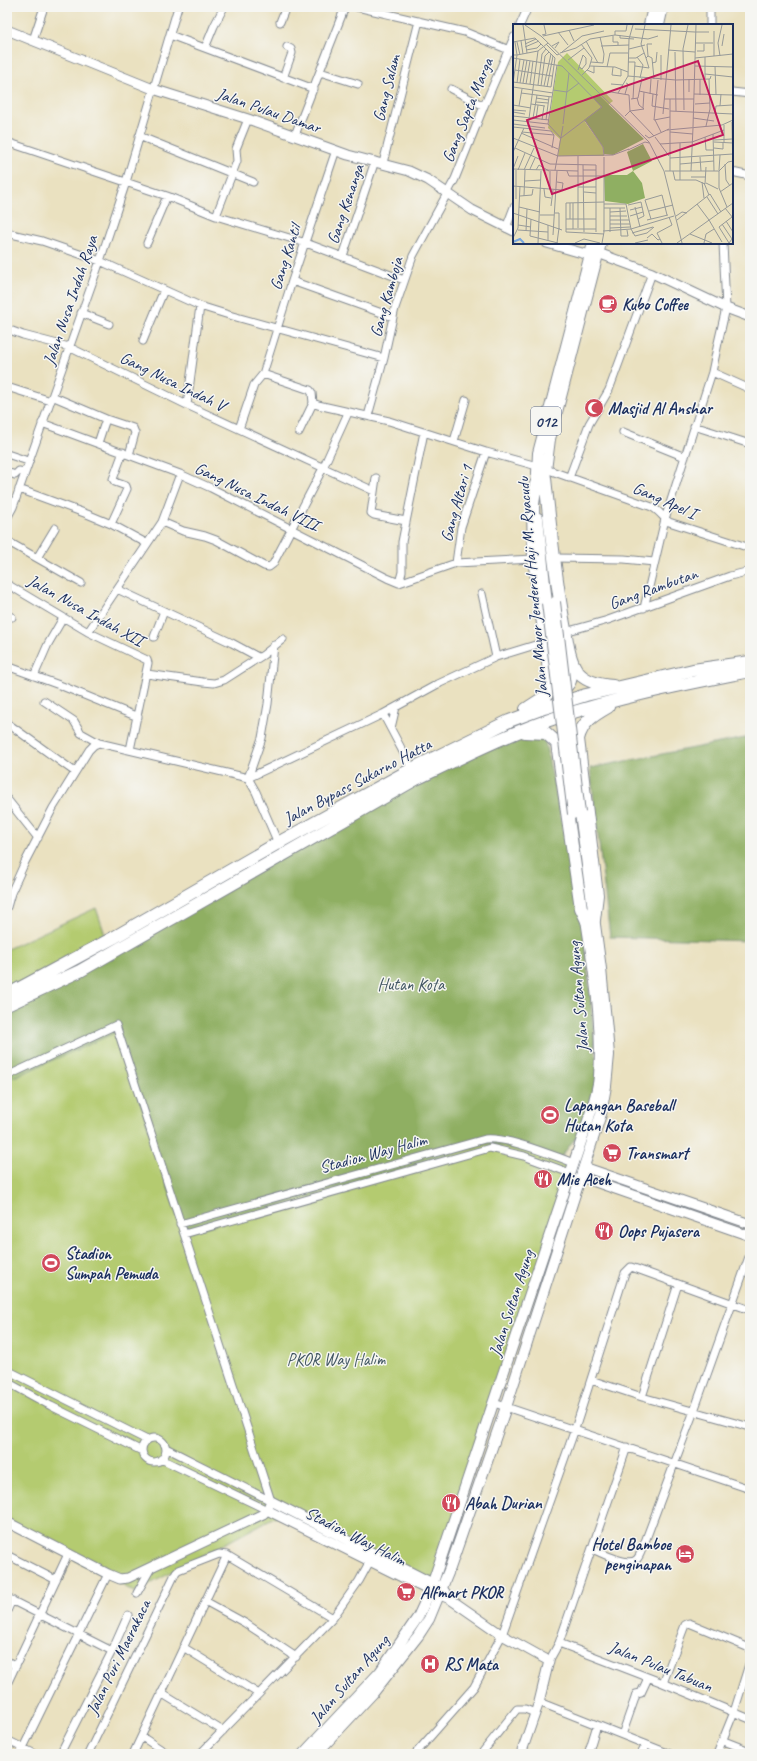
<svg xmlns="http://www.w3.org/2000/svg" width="757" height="1761" viewBox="0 0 757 1761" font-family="Caveat,sans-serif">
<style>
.green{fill:#b4cb70;stroke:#687d67}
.forest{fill:#8faf62;stroke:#556f60}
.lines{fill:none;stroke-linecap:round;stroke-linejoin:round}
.street-casing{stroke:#82888f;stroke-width:9}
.secondary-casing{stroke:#82888f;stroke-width:11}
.primary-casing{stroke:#82888f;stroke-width:12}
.highway-casing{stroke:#82888f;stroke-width:14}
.street{stroke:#fff;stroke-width:7}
.secondary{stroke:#fff;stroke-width:9}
.primary{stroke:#fff;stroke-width:10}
.highway{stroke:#fff;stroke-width:12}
.primary-bridge-casing{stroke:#82888f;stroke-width:12;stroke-linecap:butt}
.primary-bridge{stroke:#fff;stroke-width:10}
.labels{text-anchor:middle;stroke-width:3;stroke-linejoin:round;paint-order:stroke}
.shield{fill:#f6f6f2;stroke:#5d6b8a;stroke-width:1}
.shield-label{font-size:16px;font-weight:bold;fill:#1b2f5e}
.street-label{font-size:17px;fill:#1b2f5e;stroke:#f6f6f2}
.poi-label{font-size:17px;font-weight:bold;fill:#1b2f5e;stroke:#f6f6f2;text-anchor:start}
.park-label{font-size:17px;fill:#415662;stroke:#f6f6f2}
.inset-river{fill:none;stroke:#76a5df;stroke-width:2}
.inset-road{fill:none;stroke:#979a99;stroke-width:1}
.view{fill:#c2185b;fill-opacity:0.15;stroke:#c2185b;stroke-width:2}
.inset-edge{fill:none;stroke:#1b2f5e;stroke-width:2}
</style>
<rect width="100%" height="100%" fill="#f6f6f2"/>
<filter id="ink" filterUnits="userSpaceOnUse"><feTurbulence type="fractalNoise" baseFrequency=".025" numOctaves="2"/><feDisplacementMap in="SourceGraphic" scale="8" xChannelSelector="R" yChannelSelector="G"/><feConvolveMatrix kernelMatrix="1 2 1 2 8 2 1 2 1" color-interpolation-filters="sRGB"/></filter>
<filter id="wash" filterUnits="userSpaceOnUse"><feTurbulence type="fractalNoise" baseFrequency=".012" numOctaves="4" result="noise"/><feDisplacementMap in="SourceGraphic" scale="16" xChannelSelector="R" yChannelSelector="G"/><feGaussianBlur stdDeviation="0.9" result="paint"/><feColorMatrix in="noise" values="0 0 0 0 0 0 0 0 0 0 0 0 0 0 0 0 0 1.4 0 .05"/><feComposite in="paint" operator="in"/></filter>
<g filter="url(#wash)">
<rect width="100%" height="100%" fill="#eae1c0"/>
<path class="green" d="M96,908l108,319 284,-84 38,4 47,17 -141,423 -60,-31 -90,-43 -147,79 -128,-69v-574z"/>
<path class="forest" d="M544,737l39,185 15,155 -10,44 -29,39 -71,-17 -305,91 -66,-202 -105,46 -5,-10v-58l450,-252 55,-19z
M750,737v204l-140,-4 -20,-169z"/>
</g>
<g filter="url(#ink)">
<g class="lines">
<defs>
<path id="street" d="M357,7l108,25 49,20
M710,7v18
M280,22l6,-15
M520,25l8,-18
M170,35l144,54
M33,40l11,-33
M205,48l9,-22 10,-19
M320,72l38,12
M283,78l9,-25 -1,-4 -4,-2
M451,89l33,17
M732,92l18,2
M295,135l50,-128
M139,136l114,46
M7,142l160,54 49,20 90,27 98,37
M383,163l36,-142
M732,172l18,4
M216,216l21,-55 -1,-12 12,-30
M506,228l8,-21
M7,233l35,8 58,20 100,45 29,9 155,43
M147,243l20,-47
M343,256l32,-95
M292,281l101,36
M81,313l28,11
M7,329l16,6 46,12 118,58 187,86
M143,341l21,-51
M712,372l38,17
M263,374l47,16 2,3 1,10 5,2 71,16 97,31 51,14
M7,387l44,14
M52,396l54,23 -8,24
M187,405l13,-99
M368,416l16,-58 11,-50 18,-52 42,-77 29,-73 30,-69
M106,419l27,9 2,5 -6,22
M42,423l138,51 31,14 176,90 12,5
M694,426l56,18
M239,429l15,-44 9,-11 29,-93 44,-131
M299,432l14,-29
M623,432l62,25
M454,441l12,-41
M7,454l21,7
M546,469l106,38c8,4 11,11 17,15l81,26
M7,472l8,3 4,-4 5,1
M376,478l-5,35 3,2 32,6
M569,478l20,-54 20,-34 43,-117
M19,489l68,25 24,10 35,19
M7,518l6,-11 87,-246 26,-79 52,-175
M162,522l21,9 22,5 11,4 48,26 5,1 4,-3 50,-96 25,-55
M111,524l16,-35 -1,-3 -11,-4 -2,-3 10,-27
M7,541l74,42
M37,558l18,-30
M554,558l70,1 30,3
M456,563l5,-36 25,-75
M399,583l3,-11v-30l22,-110
M399,583l57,-20 78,-4
M7,584l81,48 59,28 1,3 -18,87
M117,589l115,54 26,14
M482,594l14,63
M644,608l21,-89 47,-147 6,-29 8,-35 -3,-65
M7,616l5,1
M88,632l74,-110 18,-48
M565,632l43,-12 122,-44 20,-5
M154,637l10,-26
M274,645l-6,59 -6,34 -14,40 8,14 22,51
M7,666l55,20 76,31
M147,674l56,8 11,1 10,-3 39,-25 20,-16
M34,676l14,-32 15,-26
M44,701l30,20 7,12 18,10
M383,714l29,55
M7,723l68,49
M391,728l5,-21
M7,799l31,39
M7,907l4,-14 14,-31 28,-54 36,-58 5,-5 5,-2 149,35 135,-64 55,-30 58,-27 49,-15
M7,1076l109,-51 155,476
M180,1224l305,-85c24,-2 66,16 89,24
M184,1234l306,-86 34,8 46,17
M7,1370l140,70
M591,1380l51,17 108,30
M7,1382l44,24 91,45
M642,1397l36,-113
M494,1403l256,86
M142 1450a12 12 0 1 1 24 0a12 12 0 1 1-24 0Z
M166,1448l105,53
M161,1459l106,51
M592,1549c10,4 37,19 45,10 3,-3 4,-8 6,-12l51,-136 56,-157
M7,1555l49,25
M137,1593l14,-25
M7,1598l105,53
M205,1601l40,22 51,34
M7,1611l5,-11
M559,1643l104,40 87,36
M183,1647l76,47
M7,1661l9,5
M549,1661l10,-18 68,-196
M663,1683l22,-58 4,-2 5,2 53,22 3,3
M7,1684l61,-130
M161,1693l62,38
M539,1702l131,52
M622,1735l13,-37 1,-4 5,-1 7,-15
M142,1737l26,17
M7,1740l28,14
M724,1741l23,9 1,4
M20,1754l88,-180
M60,1754l52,-103 16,-36
M88,1754l88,-182 2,-2 41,-16 8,1 106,63
M133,1754l94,-199
M200,1754l133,-136 26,-37 11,-20
M415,1754l59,-67 28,-52 73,-206 50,-156 6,-6 6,2 113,41
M481,1754l36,-45h8l10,4
M588,1754l9,-29
M641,1754l5,-9
M717,1754l17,-42 16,-51"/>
<path id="secondary" d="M7,30l146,59 95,30 100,36 61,16 19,9 44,30 42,21
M547,243l42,12
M598,253l54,20 74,35 24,9
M584,1167l166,57
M581,1177l169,59
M267,1510l163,81 20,8 52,36 47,26 -10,41 -18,52
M7,1522l101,52 12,5 8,-1 135,-64 4,-4 4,-9 171,87 8,11"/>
<path id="primary" d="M649,25l4,-18
M659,25l4,-18
M544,486l6,-47 51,-196
M536,492l2,-39 55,-210
M538,518l9,85
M303,1754l77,-82 38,-55 12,-26 158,-470c4,-14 10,-30 11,-45 4,-54 -6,-110 -14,-163
M316,1754l57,-61 45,-57 11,-17 21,-51 56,-161 95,-293 5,-28 3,-31 -2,-24 -6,-62 -21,-156"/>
<path id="highway" d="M545,478c5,49 10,98 19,146 3,15 4,34 13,47 8,11 23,14 36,15
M556,688h8c10,-7 7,-17 6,-27
M526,709l20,-13 3,-9 -1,-27 -14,-101 -1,-55 3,-20
M525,732l21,1 11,10 24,165 6,13
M594,920l3,-25 -19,-156c4,-17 16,-24 30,-32
M7,995l106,-57 165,-95 134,-74 97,-48 35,-13 42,-13 107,-25 57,-8
M7,1005l73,-34 336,-192c46,-22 91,-45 139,-61 63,-21 130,-34 195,-47"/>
</defs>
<use href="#street" class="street-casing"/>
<use href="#secondary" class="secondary-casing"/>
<use href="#primary" class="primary-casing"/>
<use href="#highway" class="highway-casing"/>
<use href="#street" class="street"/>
<use href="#secondary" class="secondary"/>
<use href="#primary" class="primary"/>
<use href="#highway" class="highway"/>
<defs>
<path id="primary-bridge" d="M555,602l25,211
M547,603l26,211"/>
</defs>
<use href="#primary-bridge" class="primary-bridge-casing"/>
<use href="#primary-bridge" class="primary-bridge"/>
</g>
</g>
<defs>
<symbol id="cafe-disc" viewBox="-11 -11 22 22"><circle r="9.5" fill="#d1495b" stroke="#f6f6f2"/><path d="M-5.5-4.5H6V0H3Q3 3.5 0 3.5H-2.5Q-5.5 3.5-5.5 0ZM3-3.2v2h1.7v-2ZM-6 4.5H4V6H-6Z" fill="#fff"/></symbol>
<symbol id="mosque-disc" viewBox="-11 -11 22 22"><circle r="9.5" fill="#d1495b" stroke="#f6f6f2"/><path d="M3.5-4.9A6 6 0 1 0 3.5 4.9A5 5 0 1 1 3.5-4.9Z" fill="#fff"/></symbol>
<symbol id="stadium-disc" viewBox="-11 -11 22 22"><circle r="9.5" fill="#d1495b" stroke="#f6f6f2"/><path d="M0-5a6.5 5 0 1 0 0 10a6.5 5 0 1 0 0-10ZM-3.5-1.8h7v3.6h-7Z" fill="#fff"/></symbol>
<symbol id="supermarket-disc" viewBox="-11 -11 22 22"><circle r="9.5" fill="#d1495b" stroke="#f6f6f2"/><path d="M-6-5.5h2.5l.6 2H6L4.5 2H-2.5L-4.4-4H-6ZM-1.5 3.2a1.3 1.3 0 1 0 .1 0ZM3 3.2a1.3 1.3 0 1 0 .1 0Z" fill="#fff"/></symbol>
<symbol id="restaurant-disc" viewBox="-11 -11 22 22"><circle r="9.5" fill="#d1495b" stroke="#f6f6f2"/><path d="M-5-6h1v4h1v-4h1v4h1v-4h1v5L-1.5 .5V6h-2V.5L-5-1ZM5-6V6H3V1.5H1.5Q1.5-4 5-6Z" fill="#fff"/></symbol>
<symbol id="hotel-disc" viewBox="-11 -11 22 22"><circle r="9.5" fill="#d1495b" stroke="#f6f6f2"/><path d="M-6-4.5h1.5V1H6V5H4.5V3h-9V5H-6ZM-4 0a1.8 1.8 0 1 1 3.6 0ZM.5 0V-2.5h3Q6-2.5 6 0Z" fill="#fff"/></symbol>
<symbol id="hospital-disc" viewBox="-11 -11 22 22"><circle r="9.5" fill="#d1495b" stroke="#f6f6f2"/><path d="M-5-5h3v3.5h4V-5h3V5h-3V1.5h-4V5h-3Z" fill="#fff"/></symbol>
</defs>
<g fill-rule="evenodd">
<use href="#cafe-disc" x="597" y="293" width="22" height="22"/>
<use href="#mosque-disc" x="583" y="397" width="22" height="22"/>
<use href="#stadium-disc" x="539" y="1104" width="22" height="22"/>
<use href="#supermarket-disc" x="601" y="1142" width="22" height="22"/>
<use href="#restaurant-disc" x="532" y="1168" width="22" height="22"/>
<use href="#restaurant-disc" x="593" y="1220" width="22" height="22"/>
<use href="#stadium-disc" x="40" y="1252" width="22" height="22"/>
<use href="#restaurant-disc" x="440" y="1492" width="22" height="22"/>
<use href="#hotel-disc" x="674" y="1543" width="22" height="22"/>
<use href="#supermarket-disc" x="395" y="1581" width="22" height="22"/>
<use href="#hospital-disc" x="419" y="1653" width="22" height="22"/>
</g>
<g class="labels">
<rect class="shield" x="531" y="407" width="30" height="28" rx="3"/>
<g class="shield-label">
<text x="546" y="427">012</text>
</g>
<g class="street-label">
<text transform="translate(386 88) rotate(-76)" y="6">Gang Salam</text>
<text transform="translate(269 110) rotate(19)" y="6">Jalan Pulau Damar</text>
<text transform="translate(467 110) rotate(-68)" y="6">Gang Sapta Marga</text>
<text transform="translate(345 204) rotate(-71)" y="6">Gang Kenanga</text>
<text transform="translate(285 257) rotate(-72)" y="6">Gang Kantil</text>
<text transform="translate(386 297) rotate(-74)" y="6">Gang Kamboja</text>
<text transform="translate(70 300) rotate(-71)" y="6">Jalan Nusa Indah Raya</text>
<text transform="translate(173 381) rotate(26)" y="6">Gang Nusa Indah V</text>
<text transform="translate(257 496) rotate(26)" y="6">Gang Nusa Indah VIII</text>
<text transform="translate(665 500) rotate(24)" y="6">Gang Apel I</text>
<text transform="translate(456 503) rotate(-74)" y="6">Gang Altari 1</text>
<text transform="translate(532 587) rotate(-95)" y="6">Jalan Mayor Jenderal Haji M. Ryacudu</text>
<text transform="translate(653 588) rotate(-20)" y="6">Gang Rambutan</text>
<text transform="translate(86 610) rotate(29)" y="6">Jalan Nusa Indah XII</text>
<text transform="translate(357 781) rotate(-28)" y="6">Jalan Bypass Sukarno Hatta</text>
<text transform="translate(578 997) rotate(-95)" y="6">Jalan Sultan Agung</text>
<text transform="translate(373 1153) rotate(-15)" y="6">Stadion Way Halim</text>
<text transform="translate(511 1303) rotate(-72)" y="6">Jalan Sultan Agung</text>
<text transform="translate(356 1536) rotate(27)" y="6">Stadion Way Halim</text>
<text transform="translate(118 1657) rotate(-64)" y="6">Jalan Puri Maerakaca</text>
<text transform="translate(661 1666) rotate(22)" y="6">Jalan Pulau Tabuan</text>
<text transform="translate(349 1679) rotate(-49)" y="6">Jalan Sultan Agung</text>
</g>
<g class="poi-label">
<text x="622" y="310">Kubo Coffee</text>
<text x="608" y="414">Masjid Al Anshar</text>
<text x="564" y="1111">Lapangan Baseball<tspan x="564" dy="20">Hutan Kota</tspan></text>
<text x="626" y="1159">Transmart</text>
<text x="557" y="1185">Mie Aceh</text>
<text x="618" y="1237">Oops Pujasera</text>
<text x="65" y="1259">Stadion<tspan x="65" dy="20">Sumpah Pemuda</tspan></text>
<text x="465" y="1509">Abah Durian</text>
<text x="671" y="1550" text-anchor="end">Hotel Bamboe<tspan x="671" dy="20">penginapan</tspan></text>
<text x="420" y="1598">Alfmart PKOR</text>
<text x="444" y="1670">RS Mata</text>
</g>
<g class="park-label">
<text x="411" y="990">Hutan Kota</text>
<text x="336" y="1365">PKOR Way Halim</text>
</g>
</g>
<g transform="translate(513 24)">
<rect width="220" height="220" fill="#eae1c0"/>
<path d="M54,29l46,48 -28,21 18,25 1,9h-46l2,-17 -12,-11 10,-66z" fill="#b4cb70"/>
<path d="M85,70l46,45 -31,16 -9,-1 -1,-7 -19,-27 17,-13 -8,-9zM130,120l9,17 -19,10 9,12 3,15 -17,6 -23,-3 -1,-26h23l6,-4 -6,-19z" fill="#8faf62"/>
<path class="inset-river" d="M0,218l7,-3 4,4"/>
<path class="inset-road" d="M10,1l4,28M12,1l16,11 108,106 15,29 18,72M132,1l-4,19 5,14M122,5l60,3M56,6l5,11M45,8l10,13M182,8h14M29,11l4,-1 -2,-9M102,11v-4h11l1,-6M107,11v3l14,1M30,12l51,-11M100,12v6h5v3M8,17l2,13M73,17l12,22M0,18l22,-4 20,20 -4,29M4,18l3,13M182,19h18M12,20l11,-5M33,20l11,11 2,-1M68,20l11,14 -3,10 -7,7M39,22l7,-4 -4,6M88,22l28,-1M209,22l2,-12M12,23l14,-6M116,25l16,-4M13,26l11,-2 4,-4M155,26l27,2M184,27h7v-7M49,28l20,-16 22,-5M162,28l1,59M47,29l16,-5 14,-9 25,-4 33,4 10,-3M0,31h4l-2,-13M135,32l4,2 2,21M201,32v-25M207,32l-2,-13 4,-18M124,33l6,8 -3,13M0,34l49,8 40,41 -41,31 -13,-14M115,34h8l8,-5M182,34l38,-4M55,36l16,-12M78,38l12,1 1,-9 -4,-17M115,38h7l-2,37M139,39l4,-1 1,-10M77,42l25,1 13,5M122,42l14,2 -3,-10 2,-2 -1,-12h5M182,42l38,1M202,42l1,29M94,43l3,-14h18M100,43l-1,8 9,1v-7M2,46l37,6M65,46l5,-15 3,3v6l-4,5 -3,-2M74,46l7,3v-7M192,50l28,3M115,52l48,4 34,-1 1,-3M192,55v-22M148,56v-25M0,58l38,5M0,59l4,-28 21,-4M4,59l3,-24M7,59l4,-23M10,59l4,-23M13,60l4,-23M17,60l3,-23M98,60l12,1M25,61l4,-31 4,-5M28,62l4,-30 4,-4M31,62l7,-32M0,63l40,6M34,63l6,-31M40,66l14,2M126,67l19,4M54,68l12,-9M176,68v-13M8,69l31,4M105,69l10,-17 1,-37 4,-14M112,70l3,-10 -2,-1M137,70l1,-15M140,70l-1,12 17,3M181,70l39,1M88,71l10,-3 18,3 1,16 24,25M187,71v-16M220,73v16M23,74l13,2M124,74l2,7 5,4M118,75l7,-1 4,-20M151,75h30M157,75v30M23,78l12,1M18,80l14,2M182,80l15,-1M0,81l18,3M6,82l3,-17M207,82l1,-12M130,84l1,-16M1,86l12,1M171,86l-1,-61 5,-24M157,87l63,3M0,88l12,2M202,89l1,-7 16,-1M150,90l8,-89M0,92l36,4M112,92l5,-5 14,-2M20,94l4,-23M180,94l21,3M23,95l2,-14M0,96l35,4M29,96l2,-14M33,96l3,-23M72,96l18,27 1,8M141,96l4,-40M141,96l16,-3M142,96l6,12M219,98l1,57M0,100l32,4M35,100l9,-59M50,100l6,-51M211,101v18M15,102l10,-75 10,-8M193,102l4,-17 -1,-30M0,103l38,4 3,4 -2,13M180,103l3,-102M154,106l55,-5 11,-5M9,108l32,3M157,108l23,2M8,109l37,16M200,110l1,37M132,111l4,3 20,-9M142,113l14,19M192,113l1,13h8M0,114l45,18 55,-1 16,-6M201,116l18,-1M201,118l19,1M167,119v37M147,120l32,-2 32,-12M2,124l35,16 46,1v67M201,124l9,1v-6M115,126l17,-8 4,1M0,128l11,-24M65,132v72M187,133l1,14M157,134l63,-4M167,140l34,-3M212,140l1,16 4,6M70,141l1,67M0,145l65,2M0,145l5,-13M17,145l5,-11M5,146l7,-17M11,146l10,-22M23,146l3,-5 10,6M42,146l8,-44M70,146h13M206,146l1,-15M54,147l2,5h35M152,147h54l9,-9 5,-1M157,147v-41M160,147l2,9h21l9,4 1,-17M178,147l2,-43M206,147v17l8,19M178,153h15M12,157l16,-1M189,158l2,16M191,159l5,12M193,159l12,6M0,162l49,4 1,-7 -6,-1M65,163h18M31,165l1,8 6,1M37,165v-18M71,168l12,1M207,168l13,-9M7,172l12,-1 1,-6M11,172l1,-26M194,173l11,17M3,175v-29M57,179v16M60,179v26M184,180l12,16M115,181l13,-3 3,14 -6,3M38,182l2,-16M6,183l21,5M122,183l5,20M91,184h21M97,184v24M107,184l1,28h7l-1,-6M212,184l8,10M117,186l12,-3M136,187l24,-6M97,188l16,-1M0,189l49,17M42,189h4v16M27,191h14M97,192h17M117,192l13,-4M163,192l6,-4 5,1M18,195l-1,17 28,7M53,195h30M138,195l-6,-19 17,-5 5,20M97,196h19M134,196l21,-5M164,196l33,-26 11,18M196,196l13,22M213,197l7,11M97,200h20M209,200l10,15 -3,4M5,201l13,2M141,203l-7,6 -12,3 -4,-7 43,-13M97,204l20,-1M53,205h30M5,206l30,2M13,207l1,-22M90,207l28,-2 -5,-25h-22M119,209l21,-6M91,210l-38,-2v-29l38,-1M177,210l22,9M40,211l4,-64M0,214l5,-10 2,-42M134,214l5,-4 6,6 2,-1M35,216v-15M25,219l3,-72M44,219l2,-15M62,219l9,-4 16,4M89,219l2,-11v-75M122,219l13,-3M149,219l-5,-10 15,-8 -3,-8M164,219l56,-40M191,219l2,-9 8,-5M216,219l-10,-16 13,-10"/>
<path class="view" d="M185,37l25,74 -171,59 -25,-74z"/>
<rect width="220" height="220" class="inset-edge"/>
</g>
<rect width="757" height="1761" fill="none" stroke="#f6f6f2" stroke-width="24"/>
</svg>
